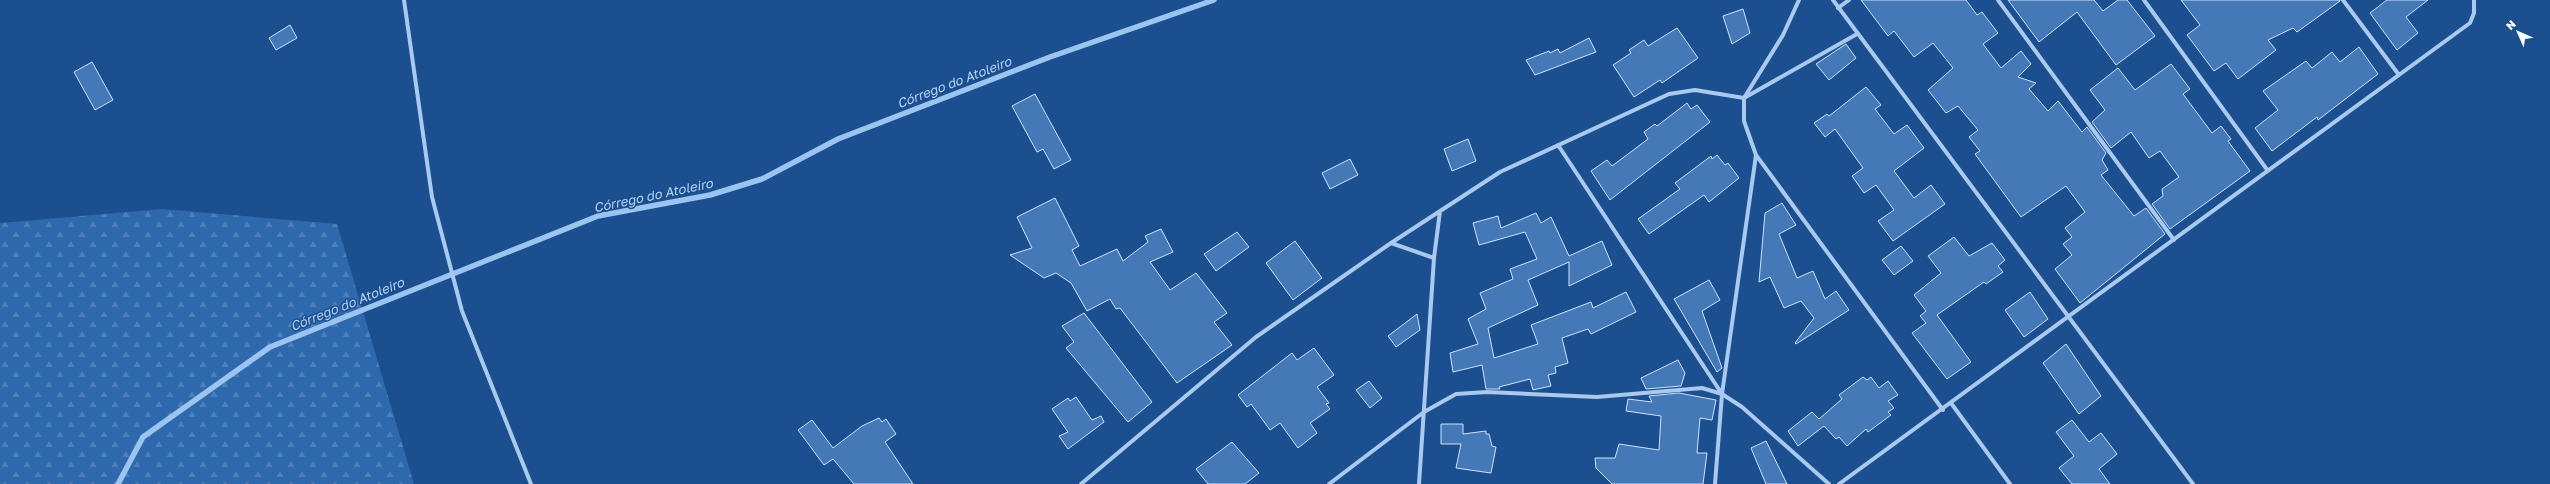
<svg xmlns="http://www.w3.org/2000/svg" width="2550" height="484" viewBox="0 0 2550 484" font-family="'Golos Text',sans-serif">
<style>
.forest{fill:url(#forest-firs)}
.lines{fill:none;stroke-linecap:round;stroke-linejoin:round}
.stream{stroke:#9cc4f0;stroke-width:5.5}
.building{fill:#4478b7;stroke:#cfe3fa}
.street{stroke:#a9c9ee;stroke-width:4}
.labels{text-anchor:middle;stroke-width:3;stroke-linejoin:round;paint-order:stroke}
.water-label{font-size:13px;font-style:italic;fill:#b5d3f5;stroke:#1b4f8f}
</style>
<defs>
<pattern id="forest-firs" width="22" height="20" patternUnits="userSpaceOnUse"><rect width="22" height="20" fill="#2e69ad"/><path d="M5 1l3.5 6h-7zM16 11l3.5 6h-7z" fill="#4d80b9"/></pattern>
</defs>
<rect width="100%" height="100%" fill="#1b4f8f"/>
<path class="forest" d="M162,209l175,15 77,260h-414v-261z"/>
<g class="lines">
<path class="stream" d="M118,484l25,-47 127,-90 328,-131 112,-21 52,-16 76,-40 212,-82 164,-57"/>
</g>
<path class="building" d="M1861,0h105l11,15 5,-3 16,21 -15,11 18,24 20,-17 10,13 -13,13 18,6 -7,6 19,22 10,-10 24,31 5,-5 19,26 -4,7 6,10 -7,5 33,41 12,-8 19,26 -85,69 -25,-34 17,-14 -9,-11 9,-7 -7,-9 20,-16 -19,-26 -45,31 -46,-63 5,-3 -11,-14 9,-7 -20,-24 -12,7 -18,-23 25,-22 -20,-25 -19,14 -20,-26 -6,5z
M2008,0h86l9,11 15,-11h9l28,36 -39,29 -39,-53 -38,30z
M2181,0h159v1l-43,31 -4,-4 -25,12 8,10 -38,29 -12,-16 -12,8 -27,-36 13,-10z
M2387,0h41l-22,17 12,16 -21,17 -27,-37z
M1743,9l7,24 -18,11 -9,-28z
M290,25l7,13 -21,12 -7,-12z
M1677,28l21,30 -36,25 -2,-3 -26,17 -21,-32 18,-12 -2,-3 15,-10 4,6z
M1589,38l7,14 -61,23 -9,-15 23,-9 1,2 8,-4 2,4z
M1846,44l10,14 -27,22 -13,-16z
M2359,47l19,27 -60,46 -1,-3 -45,34 -17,-23 23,-18 -15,-19 43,-30 6,7 20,-16 8,10z
M92,62l21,38 -18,10 -21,-38z
M2171,64l19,25 -7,5 29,39 9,-7 10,13 -3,2 22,30 -80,58 -18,-25 11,-8 -1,-7 17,-12 -19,-26 -11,7 -18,-26 -20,16 -19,-26 13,-12 -15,-20 28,-22 17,22z
M1866,87l15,18 -6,4 19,25 13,-9 17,23 -30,23 20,27 17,-13 14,19 -52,37 -15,-20 16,-11 -18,-25 -12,8 -12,-17 11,-8 -28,-39 -10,8 -11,-14 13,-9 2,2z
M1035,94l36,66 -17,9 -11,-20 -6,3 -25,-46z
M1687,103l4,6 6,-4 13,17 -100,78 -19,-29 16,-11 5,6 36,-27 -4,-7 11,-8 2,2z
M1468,139l8,22 -24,10 -8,-22z
M1717,155l8,10 3,-2 11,15 -30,24 -5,-7 -55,39 -11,-15 42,-30 -5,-6 36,-27 1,3z
M1350,159l8,16 -28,14 -8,-16z
M1055,198l24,48 -7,4 8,16 37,-17 6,12 25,-19 -3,-6 16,-7 12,23 -23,10 20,28 26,-17 31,40 -13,9 18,23 -55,38 -57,-75 -4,1 -6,-10 -23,12 -16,-28 -15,-10 -12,5 -34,-23 22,-7 -15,-31z
M1782,203l14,22 -17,9 18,44 16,-7 12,28 11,-8 13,19 -53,34 -1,-1 19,-25 -13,-17 -17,7 -14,-31 -11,5 6,-69z
M1536,213l5,10 10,-6 18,39 33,-15 10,24 -43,21v-24l-41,18 10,25 -50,23 6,30 44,-14 -7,-19 60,-23 2,6 33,-16 10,20 -45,22 -3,-5 -26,9 6,25 -13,4 1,6 -8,2 3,11 -18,4 -3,-11 -31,8 1,2h-14l-4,-24 -29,7 -3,-19 28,-9 -10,-25 18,-10 -6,-16 33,-14 -3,-10 27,-10 -12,-27 -46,13 -6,-22 25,-7 3,12z
M1237,232l12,15 -33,24 -12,-17z
M1954,237l15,19 23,-13 13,17 -7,6 5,6 -17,12 -2,-2 -47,33 34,47 -24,17 -35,-46 14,-10 -6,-7 6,-5 -12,-16 27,-22 -13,-17z
M1295,241l27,37 -29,22 -27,-37z
M1901,246l12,15 -19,14 -12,-15z
M1709,280l11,20 -18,11 20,57 -5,4 -43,-73z
M2030,292l18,27 -24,18 -19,-27z
M1084,313l68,89 -24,20 -62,-74 8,-6 -12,-16z
M1417,314l3,16 -24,17 -8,-11z
M2066,344l35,52 -22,18 -36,-51z
M1314,348l20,27 -17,12 12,16 -3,1 4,5 -20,14 7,10 -19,15 -18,-25 -10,7 -19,-26 -4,3 -9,-12 54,-42 5,7z
M1678,360l7,13 -4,13 -35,3 -5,-11z
M1863,377l4,3 4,-3 8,11 9,-7 10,14 -10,6 6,7 -6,4 3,3 -23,17 -2,-3 -19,17 -8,-9 -3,2 -12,-13 -26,20 -10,-15 24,-19 7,7 23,-20 -3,-4z
M1369,381l13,17 -12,10 -14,-18z
M1679,393l37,7 -4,20 -12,-2 -3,35h10l-4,31h-91l-16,-16 -1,-10h20l4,-14 40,6 2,-34 -35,-5 2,-12 24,3 -3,-6z
M1076,397l16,23 9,-4 3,6 -36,27 -9,-13 9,-4 -16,-23 16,-11 2,3z
M879,418l3,4 4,-3 10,15 -11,8 28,42h-59l-21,-25 -9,6 -26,-35 14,-10 21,28 29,-22z
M2072,420l17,22 12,-9 16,21 -18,15 11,15h-38l-13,-16 15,-12 -18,-24z
M1441,424h22v10l23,-3v3h3l3,12 4,1 -5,26 -35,-5 5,-24h-20z
M1766,441l21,43h-21l-15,-36z
M1232,442l27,31 -14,11h-37l-12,-15z"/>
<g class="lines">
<path class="street" d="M404,0l28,197 30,114 69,173
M1833,0l360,484
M1998,0l176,240
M2144,0l124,171
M2343,0l56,75
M1838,8l11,-8
M1558,145l164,249
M1756,155l187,255
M1391,243l43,15
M1951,403l59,81
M1081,484l175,-147 135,-94 109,-71 169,-78 26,-4 49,8 113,-64
M1329,484l95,-72 32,-18 31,-2 110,5 105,-9 20,6 20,13 87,77
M1419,484l15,-226 6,-47
M1715,484l7,-90 34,-239 -12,-34v-23l39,-63 16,-35
M1839,484l631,-461 4,-10v-13"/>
</g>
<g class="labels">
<g class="water-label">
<text transform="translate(954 82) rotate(-21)" y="5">Córrego do Atoleiro</text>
<text transform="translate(653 195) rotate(-12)" y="5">Córrego do Atoleiro</text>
<text transform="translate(347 304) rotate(-22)" y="5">Córrego do Atoleiro</text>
</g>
</g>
<g transform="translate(2518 32) rotate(315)" stroke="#1b4f8f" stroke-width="3" paint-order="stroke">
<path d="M0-3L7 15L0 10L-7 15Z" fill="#ffffff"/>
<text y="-6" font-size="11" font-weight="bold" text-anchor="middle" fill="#ffffff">N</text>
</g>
</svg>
